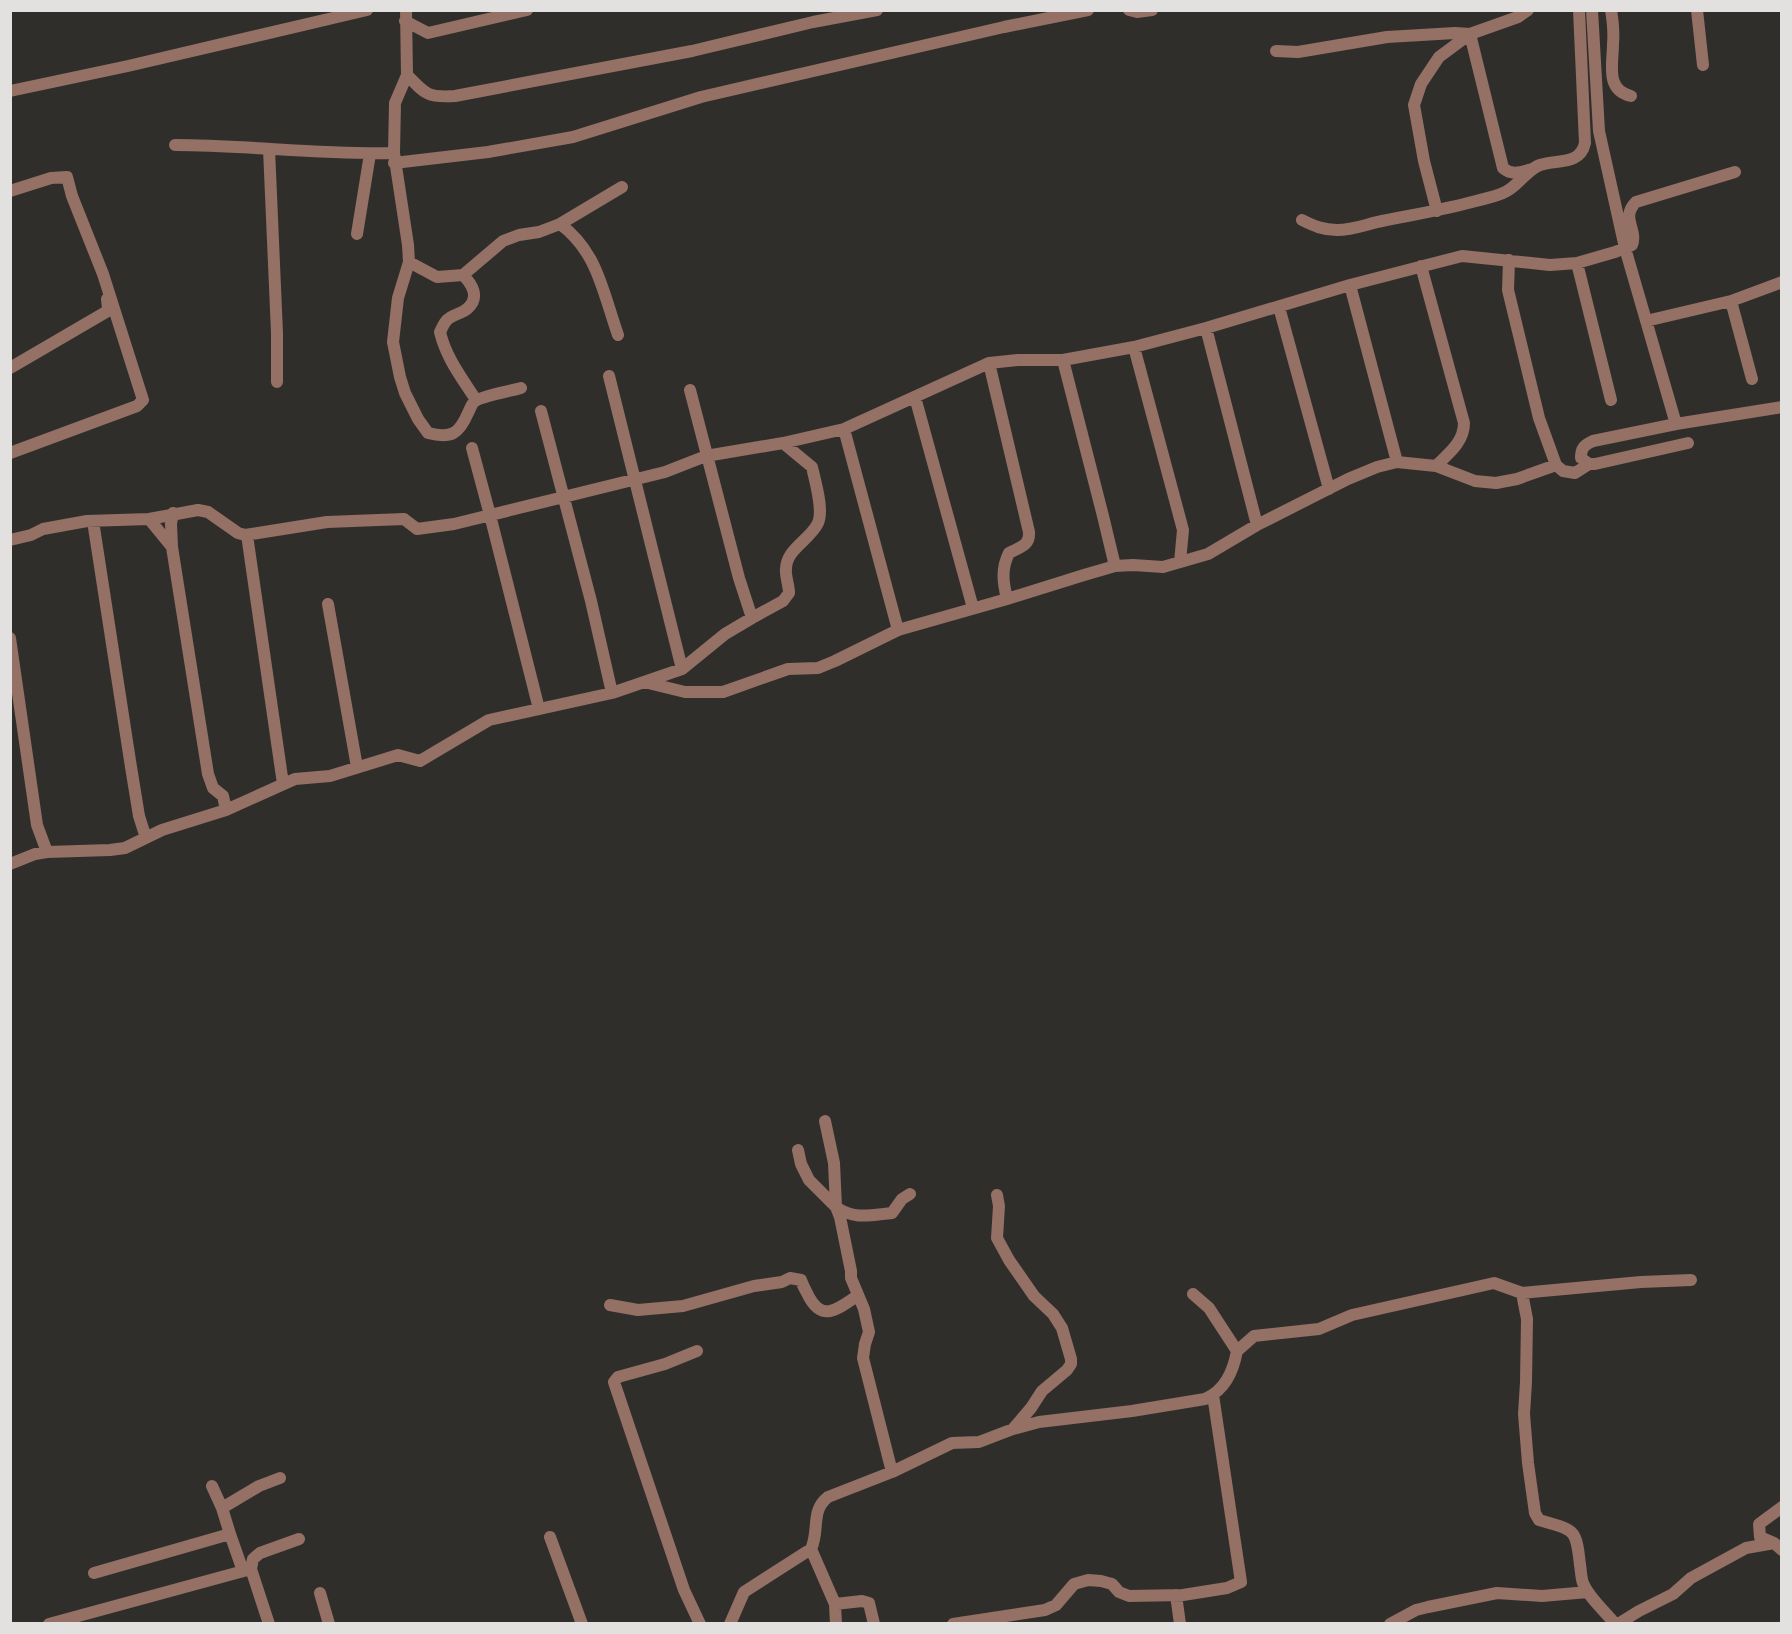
<svg xmlns="http://www.w3.org/2000/svg" width="1792" height="1634" viewBox="0 0 1792 1634" font-family="Roboto,sans-serif">
<style>
.lines{fill:none;stroke-linecap:round;stroke-linejoin:round}
.minor{stroke:#947065;stroke-width:12}
</style>
<rect width="100%" height="100%" fill="#302e2b"/>
<g class="lines">
<path class="minor" d="M406,10l1,65 -12,28 -1,50 14,92 1,17 -11,36 -5,44 7,35 5,16 13,26 10,14c23,6 31,1 40,-20 2,-4 4,-10 7,-12 7,-5 36,-10 46,-13
M1129,10l8,2 15,-2
M1592,10l7,121 26,117 51,176
M1611,10c2,12 3,23 2,34 0,20 -8,46 18,52
M1697,10l6,55
M405,21l23,12 99,-23
M1276,51l22,1 89,-15 68,-4 15,1 48,-17 10,-7
M407,75c18,19 21,23 48,21l237,-45 121,-29 64,-12
M10,91l118,-25 239,-56
M175,145c73,0 146,10 219,8
M269,149l8,184v49
M394,163l94,-11 85,-15 128,-40 303,-70 84,-17
M10,191l41,-13 16,-1 5,19 31,78 40,126 -6,6 -127,47
M1437,211l-13,-50 -10,-56 7,-21 18,-27 31,-23 33,134c9,8 18,4 29,1
M1302,220c12,6 21,10 35,10 16,0 30,-6 45,-9 30,-6 60,-11 90,-19 11,-3 22,-5 31,-9 15,-6 23,-23 37,-28 17,-6 40,1 45,-22l-6,-133
M560,224c38,28 43,69 58,111
M357,234l13,-80
M1509,260l-1,30 31,128 17,47 7,6 12,2 14,-9
M409,262l28,15 26,-2 40,-34 16,-6 20,-3 21,-8 62,-37
M1577,263l34,137
M1421,266l43,157c0,19 -15,30 -28,43
M463,275c9,9 17,22 5,33 -6,6 -15,6 -21,12 -3,3 -5,8 -7,12 6,26 22,46 36,68
M1350,285l47,177
M1731,301l21,78
M1279,307l50,182
M1646,321l85,-20 51,-19
M1206,328l51,197
M1134,347l49,183 -3,32
M1063,360l40,156 12,50
M989,363l40,169c1,14 -9,15 -20,21 -8,16 -6,29 -2,46
M10,368l96,-56 2,-4 -1,-9
M609,376l73,293
M690,390l49,188 13,40
M915,397l58,211
M541,411l50,190 21,92
M844,429l54,201
M1688,443l-93,21h-6l-8,-6c0,-10 3,-13 12,-17l83,-17 106,-17
M472,448l18,67 49,194
M173,513l-2,11 1,23 36,227 5,14 10,8 3,14
M149,519l23,28
M93,521l38,246 8,49 7,22
M247,535l36,249
M10,540l21,-5 12,-6 44,-8 62,-2 49,-9 10,2 30,21 7,2 82,-13 77,-3 13,10 37,-5 211,-52 41,-16 77,-13 61,-14 145,-66 29,-3h45l71,-13 72,-19 144,-43 112,-29 88,9 27,-2 38,-11 17,-7c6,-16 -12,-27 4,-43l99,-30
M328,604l29,163
M10,638l27,187 10,27
M644,682l41,10h38l65,-23 30,-1 17,-7 63,-31 109,-31 77,-24 31,-9 18,-1 30,2 45,-13 49,-29 91,-46 29,-12 20,-5 39,4 39,15 21,2 21,-4 39,-14
M10,864l25,-10 12,-2 63,-2 15,-2 37,-18 64,-20 69,-31 35,-3 68,-21 22,6 69,-41 123,-27 70,-24 43,-35 27,-16 31,-17 6,-8c0,-8 -4,-17 -3,-24 0,-20 24,-29 32,-46 6,-13 -3,-42 -6,-56l-29,-24
M825,1121l9,42 2,44c18,13 35,8 56,6l10,-14 8,-5
M798,1150l3,14 8,16 27,27 4,10 11,54v7l13,31 5,23 -4,12 -2,14 29,114
M997,1195l2,11 -2,32 12,22 25,36 19,18 9,14 9,31v5l-4,6 -25,21 -11,17 -18,21
M1522,1293l5,26 -1,63 -2,32 4,49 7,50 4,7c35,11 37,6 41,45 1,5 1,13 3,18 6,15 22,28 32,41
M1193,1294l16,14 28,43
M610,1305l28,5 45,-4 71,-20 28,-4 8,-4 11,2c2,6 5,11 8,17 14,26 30,11 48,-1
M697,1351l-32,13 -47,13 -4,5 70,208 16,34
M212,1486l10,22
M230,1534l-8,-26 37,-22 21,-8
M550,1537l32,87
M1774,1543l-14,-6 -1,-13 23,-17
M811,1549l24,55 1,20
M251,1569l2,-10 7,-6 39,-14
M94,1573l136,-39 13,37
M320,1593l9,31
M1176,1595l4,29
M835,1604l27,-3 7,2 5,21
M49,1624l202,-55 18,55
M730,1624l14,-32 67,-43c9,-19 -1,-38 17,-52l64,-25 60,-29 27,-1 34,-13 26,-7 93,-11 73,-12c20,-9 28,-27 32,-48l17,-15 65,-7 33,-14 142,-32 28,10 119,-11 50,-2
M953,1624l92,-14 11,-5 18,-21 14,-4 13,1 11,3 7,8 10,4 54,-1 44,-7 14,-6 -28,-187
M1390,1624l26,-14 12,-3 69,-14 45,3 46,-4
M1618,1624l21,-13 34,-17 18,-16 55,-30 28,-5 8,7"/>
</g>
<rect width="1792" height="1634" fill="none" stroke="#e3e1e0" stroke-width="24"/>
</svg>
